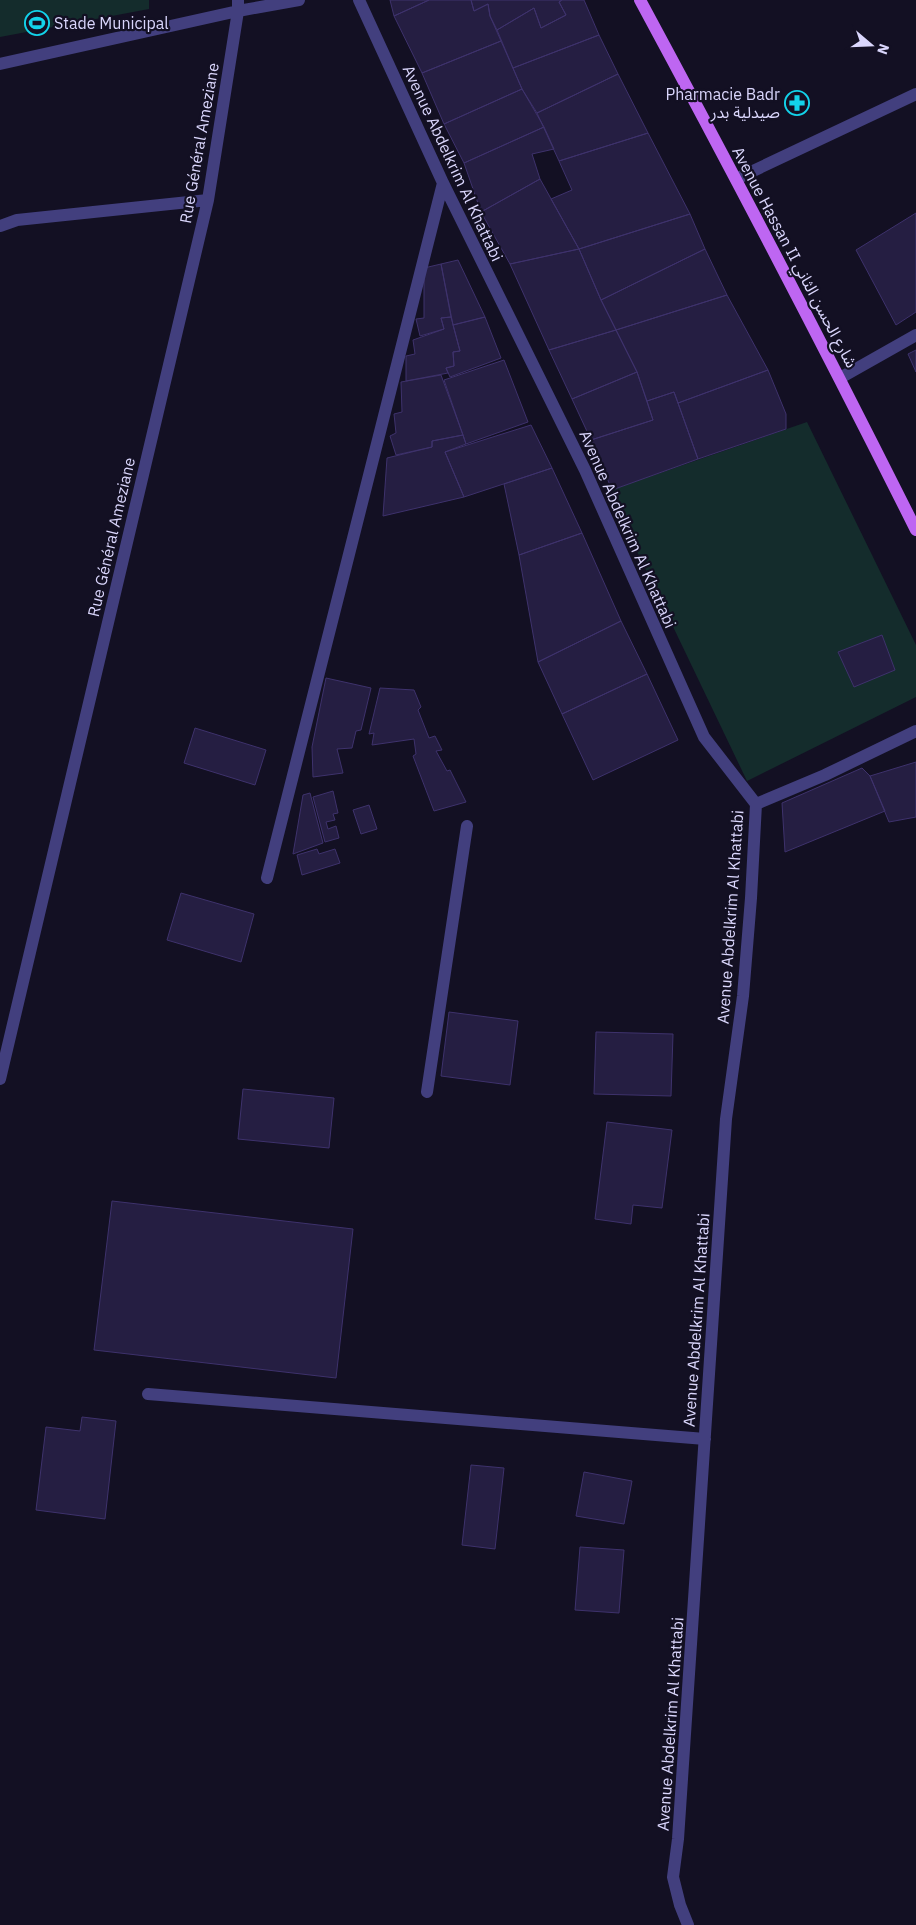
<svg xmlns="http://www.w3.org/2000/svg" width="916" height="1925" viewBox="0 0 916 1925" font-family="'IBM Plex Sans','Noto Sans Arabic',sans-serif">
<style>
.green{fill:#142c2c}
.building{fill:#251e42;stroke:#3e326c}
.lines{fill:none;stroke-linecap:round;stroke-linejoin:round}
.minor{stroke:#423f7e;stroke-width:12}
.major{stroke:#be66f2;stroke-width:12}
.labels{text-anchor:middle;stroke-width:4.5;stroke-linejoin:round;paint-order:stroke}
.poi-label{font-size:16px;fill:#dad6fc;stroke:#131023;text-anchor:start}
.street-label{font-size:16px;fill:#dad6fc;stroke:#131023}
</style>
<rect width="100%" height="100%" fill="#131023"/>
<path class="green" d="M0,0h149v9l-149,28z
M807,422l109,223v52l-169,84 -139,-290z"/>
<path class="building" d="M390,0h39l-35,16z
M429,0h42l3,11 14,-7 2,12 11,25 -79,32 -28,-57z
M471,0h91l-3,2 7,13 -25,13 -7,-20 -37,22 -7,-14 -2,-12 -14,7z
M562,0h22l15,35 -86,33 -16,-38 37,-22 7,20 25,-13 -7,-13z
M599,35l19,39 -81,39 -15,-24 -9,-21z
M501,41l21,48 -78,35 -22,-51z
M618,74l30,59 -89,28 -22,-48z
M522,89l22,38 -80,36 -20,-39z
M544,127l10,22 -22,5 8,25 -59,33 -17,-49z
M648,133l42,81 -111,35 -28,-50 21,-9 -13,-29z
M540,179l39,70 -69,15 -29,-52z
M916,213v99l-20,13 -40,-75z
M690,214l15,35 -104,51 -22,-51z
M579,249l22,51 15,30 -67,20 -39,-86z
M705,249l22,46 -111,35 -15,-30z
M458,260l27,57 -32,8 -12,-61z
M441,264l10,53 -10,1 3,11 -24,7 -4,-17 8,-1v-50z
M727,295l41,75 -90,33 -4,-11 -27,9 -10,-29 -21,-42z
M451,317l9,34 -7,1 1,14 -8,2 2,5 -42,8v-25l9,-2 -2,-14 31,-11 -3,-11z
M485,317l16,41 -51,19 -4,-9 8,-2 -1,-14 7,-1 -7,-26z
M616,330l21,42 -65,27 -23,-49z
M916,350v22l-8,-18z
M504,360l24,62 -62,22 -22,-64z
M768,370l18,44v15l-88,30 -20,-56z
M637,372l16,48 -62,20 -19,-41z
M441,375l22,60 -31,6v6l-36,8 -6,-19 6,-3 -2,-19 8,-2 -1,-30z
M674,392l24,67 -86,31 -21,-50 62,-20 -6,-19z
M531,425l21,43 -88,29 -19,-45z
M463,435l3,9 -21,8 19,45 -81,19 4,-58 45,-11v-6z
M552,468l30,65 -63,22 -15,-71z
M582,533l39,88 -83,41 -19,-107z
M621,621l26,53 -85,40 -24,-52z
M882,635l13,35 -41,17 -16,-35z
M647,674l31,66 -85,40 -31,-66z
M326,678l45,10 -10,42 -5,1 -4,17 -15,1 6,24 -30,4 -1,-30z
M380,688l34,2 7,17 -3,3 11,28 6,-2 7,14 -6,1 11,20 3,-1 16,32 -32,9 -21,-55 3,-2 -2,-15 -42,6 2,-12 -5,1z
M195,728l71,22 -11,35 -71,-22z
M916,762v55l-27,5 -19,-46z
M862,768l8,8 15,35 -100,41 -3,-49z
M333,791l5,22 -5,1 2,6 -9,2 2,7 8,-3 3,12 -14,4 -12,-45z
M310,793l13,50 -30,11 10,-59z
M369,805l8,24 -16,5 -8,-24z
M317,849l2,5 16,-5 5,14 -38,12 -5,-20z
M181,893l73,21 -13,48 -74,-22z
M449,1012l69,9 -8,64 -69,-9z
M596,1032l77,2 -2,62 -77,-2z
M243,1089l91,9 -5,50 -91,-9z
M607,1122l65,8 -10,78 -29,-3 -2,19 -36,-5z
M112,1201l241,28 -17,149 -242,-28z
M82,1417l34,4 -11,98 -69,-9 10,-83 34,4z
M471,1465l33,3 -9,81 -33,-4z
M584,1472l48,9 -8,43 -48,-8z
M580,1547l44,3 -5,63 -44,-3z"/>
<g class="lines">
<path class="minor" d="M359,0l84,183 142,287 119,267 52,67 -5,94 -8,98 -17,123 -48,720 -5,38 7,28 8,20
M0,64l238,-53 61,-11
M736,179l180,-85
M0,226l17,-6 191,-20
M840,378l76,-43
M756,804l69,-29 91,-44
M267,878l176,-695
M0,1079l208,-879 30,-189v-11
M427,1092l40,-266
M148,1394l557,45"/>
<path class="major" d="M640,0c95,176 187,352 276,530"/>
</g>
<defs>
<symbol id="stadium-ring" viewBox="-11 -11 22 22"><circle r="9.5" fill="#131023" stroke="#13d3ea" stroke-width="1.5"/><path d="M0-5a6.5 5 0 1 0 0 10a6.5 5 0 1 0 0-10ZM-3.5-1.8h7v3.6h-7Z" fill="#13d3ea"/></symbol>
<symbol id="pharmacy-ring" viewBox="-11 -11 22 22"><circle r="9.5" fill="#131023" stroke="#13d3ea" stroke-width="1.5"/><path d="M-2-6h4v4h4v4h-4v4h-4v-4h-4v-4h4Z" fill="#13d3ea"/></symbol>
</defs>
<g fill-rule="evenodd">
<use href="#stadium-ring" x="23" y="9" width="28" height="28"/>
<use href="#pharmacy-ring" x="783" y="89" width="28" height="28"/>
</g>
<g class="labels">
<g class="poi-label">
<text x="54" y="29">Stade Municipal</text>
<text x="780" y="100" text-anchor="end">Pharmacie Badr<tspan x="780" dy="18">صيدلية بدر</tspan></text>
</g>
<g class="street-label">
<text transform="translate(199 143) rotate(-80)" y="6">Rue Général Ameziane</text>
<text transform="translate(453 163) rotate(65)" y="6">Avenue Abdelkrim Al Khattabi</text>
<text transform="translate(795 257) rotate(62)" y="6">Avenue Hassan II شارع الحسن الثاني</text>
<text transform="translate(628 529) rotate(66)" y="6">Avenue Abdelkrim Al Khattabi</text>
<text transform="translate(111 537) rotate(-77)" y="6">Rue Général Ameziane</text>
<text transform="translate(730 917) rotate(-86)" y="6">Avenue Abdelkrim Al Khattabi</text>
<text transform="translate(696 1320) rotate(-86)" y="6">Avenue Abdelkrim Al Khattabi</text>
<text transform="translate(670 1724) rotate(-86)" y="6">Avenue Abdelkrim Al Khattabi</text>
</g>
</g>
<g transform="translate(871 45) rotate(109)" stroke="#131023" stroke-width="4" paint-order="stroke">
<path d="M0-4L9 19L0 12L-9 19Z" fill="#dad6fc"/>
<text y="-8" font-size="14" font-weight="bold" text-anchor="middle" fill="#dad6fc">N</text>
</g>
</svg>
